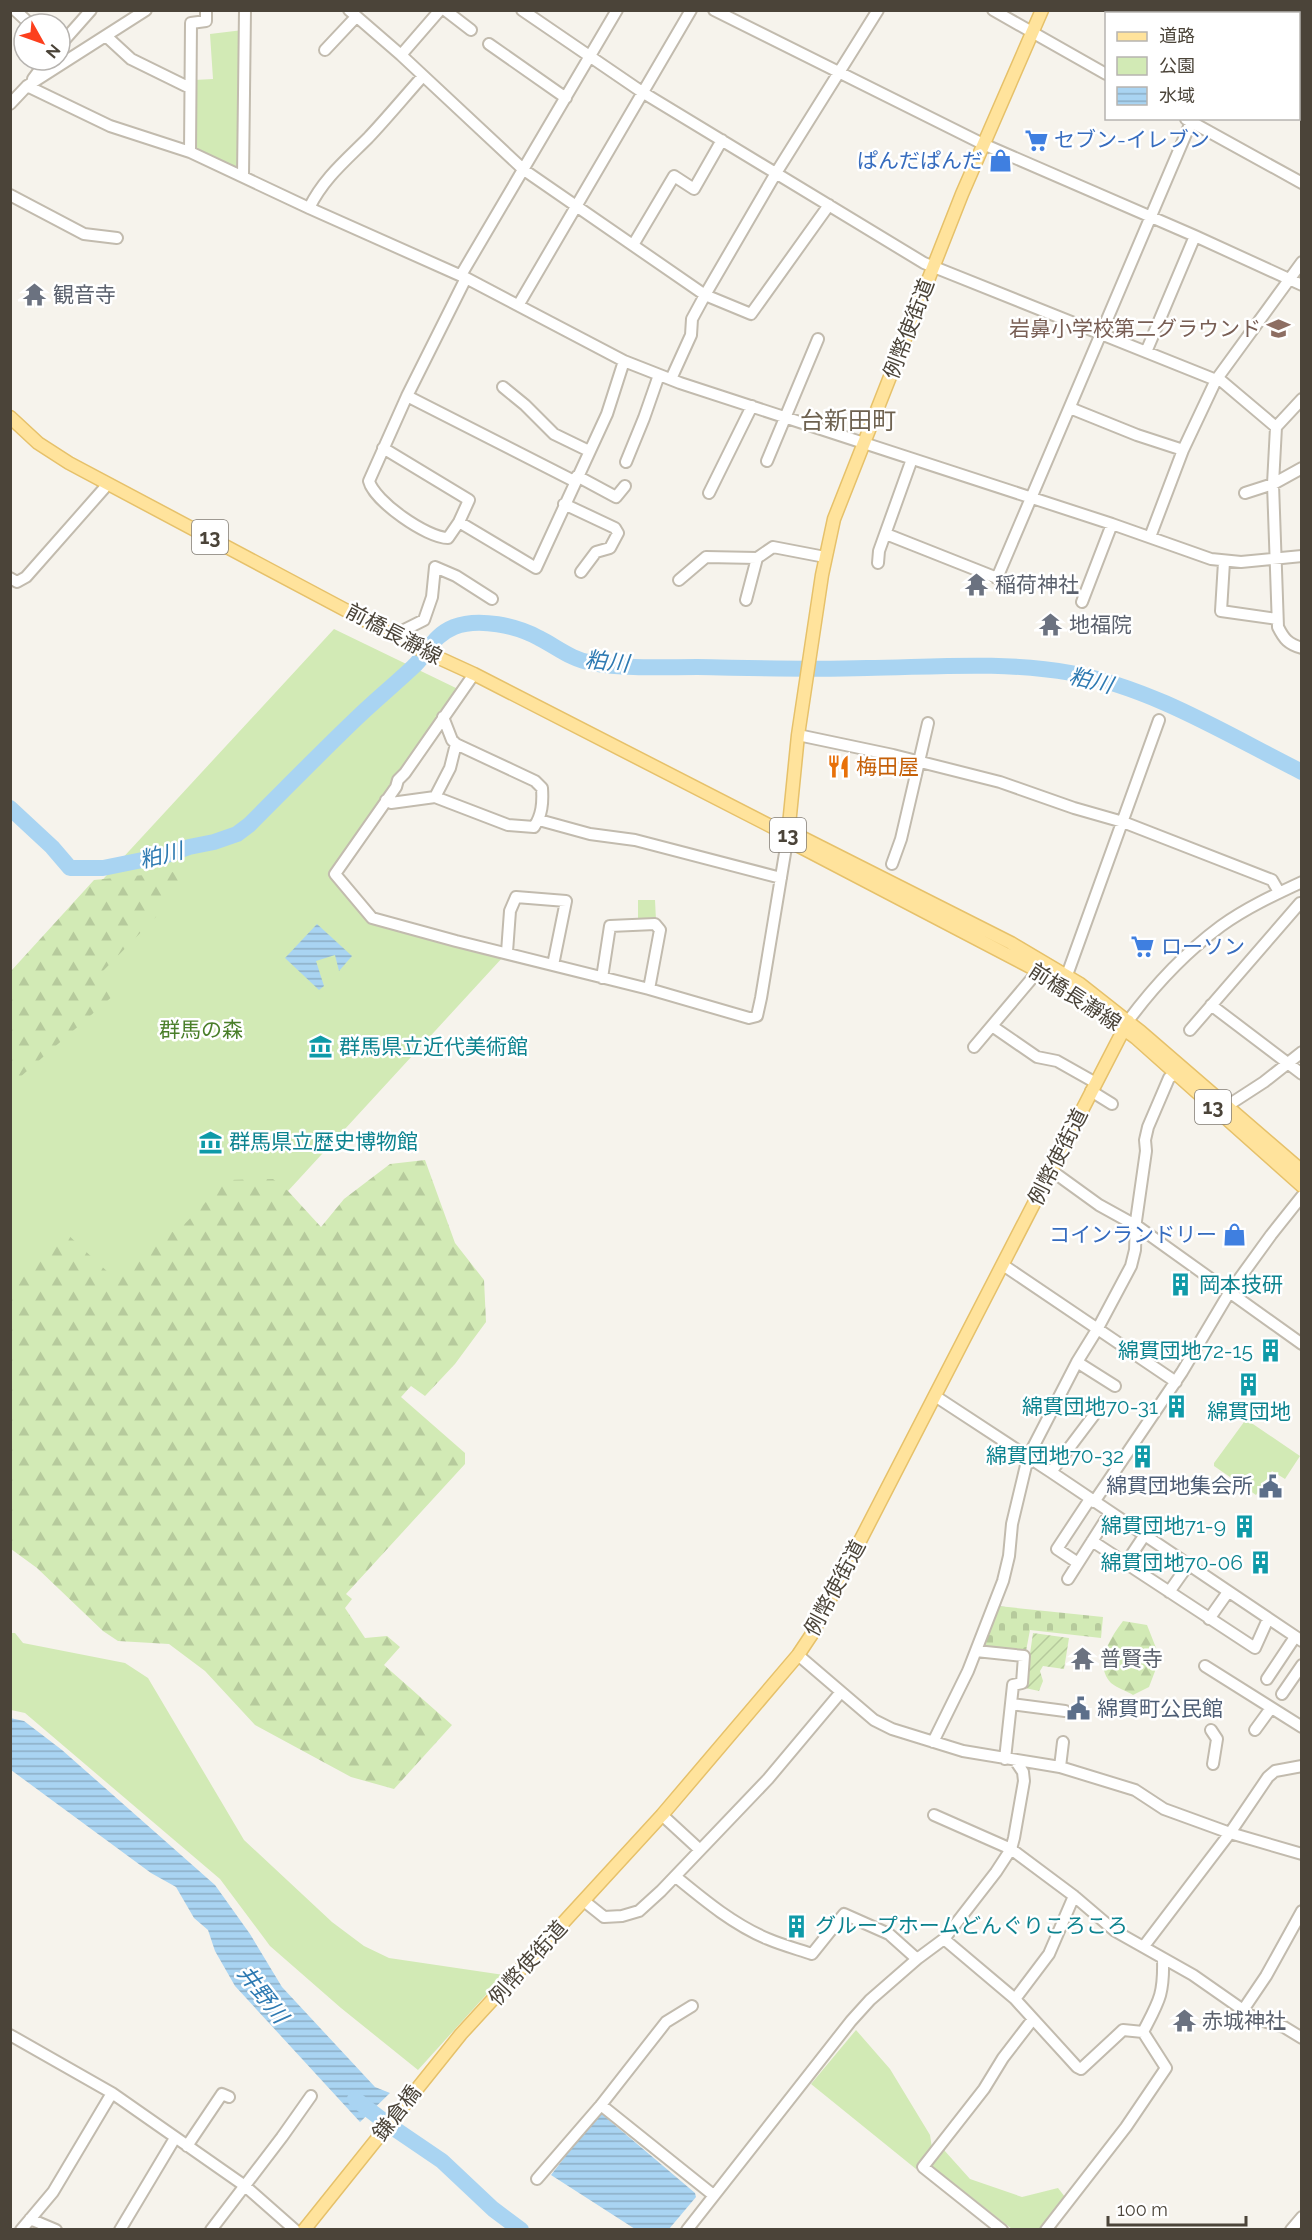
<svg xmlns="http://www.w3.org/2000/svg" width="1312" height="2240" viewBox="0 0 1312 2240" font-family="Raleway,'Noto Sans JP',sans-serif">
<style>
.green{fill:#d2eab5}
.forest{fill:url(#forest-firs)}
.cemetery{fill:url(#cemetery-stones)}
.garden{fill:url(#garden-furrows)}
.water{fill:url(#water-rules)}
.lines{fill:none;stroke-linecap:round;stroke-linejoin:round}
.river{stroke:#a9d4f2;stroke-width:16}
.minor-casing{stroke:#c2bbae;stroke-width:14}
.major-casing{stroke:#e6c16a;stroke-width:15}
.minor{stroke:#fff;stroke-width:10}
.major{stroke:#ffe39c;stroke-width:12}
.labels{text-anchor:middle;stroke-width:5;stroke-linejoin:round;paint-order:stroke}
.shield{fill:#fff;stroke:#817c74;stroke-width:1.5}
.shield-label{font-size:20px;font-weight:bold;fill:#4b4439}
.shop-label{font-size:21px;fill:#366cbe;stroke:#fff;text-anchor:start}
.worship-label{font-size:21px;fill:#5b616d;stroke:#fff;text-anchor:start}
.street-label{font-size:21px;fill:#4b4439;stroke:#fff}
.education-label{font-size:21px;fill:#785e54;stroke:#fff;text-anchor:end}
.food-label{font-size:21px;fill:#c56008;stroke:#fff;text-anchor:start}
.park-label{font-size:21px;fill:#4a7f2a;stroke:#fff}
.culture-label{font-size:21px;fill:#0d838f;stroke:#fff;text-anchor:end}
.service-label{font-size:21px;fill:#4e5e75;stroke:#fff;text-anchor:end}
.water-label{font-size:22px;font-style:italic;fill:#2e7ab2;stroke:#fff}
.quarter-label{font-size:24px;fill:#6e6250;stroke:#fff}
</style>
<defs>
<pattern id="forest-firs" width="22" height="20" patternUnits="userSpaceOnUse" patternTransform="scale(1.5)"><rect width="22" height="20" fill="#d2eab5"/><path d="M5 1l3.5 6h-7zM16 11l3.5 6h-7z" fill="#b6ca9c"/></pattern>
<pattern id="cemetery-stones" width="16" height="16" patternUnits="userSpaceOnUse" patternTransform="scale(1.5)"><rect width="16" height="16" fill="#d2eab5"/><path d="M2 7V4a2 2 0 0 1 4 0v3zM10 15v-3a2 2 0 0 1 4 0v3z" fill="#b6ca9c"/></pattern>
<pattern id="garden-furrows" width="10" height="10" patternUnits="userSpaceOnUse" patternTransform="scale(1.5)"><rect width="10" height="10" fill="#d2eab5"/><path d="M-1 1l2-2M0 10L10 0M9 11l2-2" fill="none" stroke="#b6ca9c"/></pattern>
<pattern id="water-rules" width="6" height="5" patternUnits="userSpaceOnUse" patternTransform="scale(1.5)"><rect width="6" height="5" fill="#a9d4f2"/><path d="M0 2.5h6" fill="none" stroke="#8caec5"/></pattern>
</defs>
<rect width="100%" height="100%" fill="#f6f3ec"/>
<path class="green" d="M243,30l-4,138 -45,-19v-69l19,-1 -3,-45z
M334,629l124,60 -129,184 41,49 133,35 -215,234 -277,287 -1,-498z
M638,900h17l1,20 -18,1z
M1244,1422h6l50,34 -15,23 -13,-8 -16,24 -42,-29v-3z
M11,1633h4l8,10 102,20 23,15 96,162 88,82 32,24 25,12 115,17 -86,95 -77,-62 -71,-62 -50,-67 -195,-166 -14,-3z
M856,2030l34,39 40,66 2,13 -16,21 -105,-85z
M944,2150l26,29 52,18 36,-9 7,9 -26,32h-27l-78,-61 -2,-3z"/>
<path class="forest" d="M203,869l-102,104 13,22 -103,90v-114l83,-91z
M425,1160l30,83 29,37 2,42 -31,42 -30,32 -14,-10 -10,11 64,56v11l-119,130 6,5 -7,9 20,30 22,-2 13,11 -16,18 68,60 -58,64 -43,-12 -96,-52 -50,-54 -36,-27 -51,-3 -15,-10 -66,-63 -26,-19v-259l54,-58 46,43 47,-47 18,5 51,-53 46,-1 15,12 33,36 23,-28 46,-35z
M1123,1621l24,4 13,33 -11,29 -16,8c-6,-4 -16,-7 -22,-12 -18,-19 0,-46 12,-62z"/>
<path class="cemetery" d="M998,1606l105,11 -2,21 -71,-8 -4,21 -44,-4z"/>
<path class="garden" d="M1033,1633l36,5 -5,31 -21,-3 -3,5 3,10 -4,10 -14,-3z"/>
<path class="water" d="M317,924l35,32 -13,15 -4,-16 -19,6 8,25 -5,4 -34,-32z
M10,1718l14,3 38,29 153,135 35,49 32,53 93,100 15,6 -30,29 -125,-136 -20,-35 -7,-21 -14,-12 -18,-31 -25,-14 -140,-103z
M597,2115h6l92,78 1,4 -27,32h-34l-84,-54z"/>
<g class="lines">
<path class="river" d="M10,808l42,39 18,21h33l64,-13 22,-8 25,-5 23,-8 12,-9c37,-37 74,-75 112,-111 17,-16 35,-31 52,-47 16,-15 19,-31 41,-40 25,-10 63,-1 85,11 18,9 33,22 53,25 34,6 71,4 105,4 57,1 113,3 170,1 68,-1 137,-7 204,5 82,15 157,62 231,99
M355,2099l34,26 53,36 51,48 28,21"/>
<defs>
<path id="minor" d="M15,10l15,14
M349,10l52,45 123,115 181,125 46,19 78,-109
M445,10l26,20
M522,10l120,82 282,171 292,117 86,-118
M714,10l269,134 212,92 107,49
M993,10l113,64
M106,36l25,23 59,29
M489,44l77,54
M60,45l31,-35
M325,50l31,-33
M401,55l39,-45
M33,79l14,-19
M27,86l83,40 80,26 119,56 157,70 158,83 56,22 432,141 99,35 30,3 61,-6
M10,104l17,-18 119,-76
M1186,119l116,64
M190,152l1,-129 15,-2v-11
M243,176l2,-166
M10,195l74,39 33,4
M309,208c15,-30 36,-47 59,-70 19,-20 37,-42 55,-62
M633,245l41,-69 20,13 28,-49
M461,275l156,-265
M466,278l-59,118 -38,85c5,20 58,57 79,57l11,-16 77,46 71,-154 17,-53
M519,304l172,-294
M1146,352l49,-116
M1218,378l58,49 -3,57 5,143c6,12 10,17 24,21
M671,379l20,-44 1,-16 13,-24 71,-122 102,-163
M503,387l22,18 29,29 35,17
M407,396l167,85
M1070,408l67,27 46,15
M1276,427l26,-28
M383,448l86,52 -10,22
M767,461l51,-122
M626,462l18,-44 15,-43
M577,476l39,21 9,-11
M709,493l43,-87
M1245,493l28,-9 29,-16
M564,504l51,24 3,5 -8,15 -14,4 -15,20
M886,534l111,44 194,-456
M1150,537l33,-87 33,-70
M1224,562l-3,49 56,8
M878,563l1,-12 33,-92
M10,578l7,4 9,-5 82,-93
M679,580l27,-23 51,1 16,-11 52,10
M746,600l11,-42
M1082,602l30,-78
M394,635l30,-15 8,-23 3,-30 21,9 36,23
M474,674l-69,99 -7,7 -2,7 -61,87 37,44 84,23 193,48 100,29 8,-2 4,-18 27,-163
M798,735l95,20 107,27 74,26 49,14 149,58 7,12
M435,797l15,-29 6,-24
M386,800l5,3 44,-6 73,28 26,2c8,-12 9,-24 8,-39l-7,-7 -79,-37 -4,-4 -9,-23
M539,820l51,14 45,6 146,38
M892,864l9,-25 27,-116
M507,952l3,-41 6,-14 50,4 -13,64
M1067,975l92,-255
M602,978l8,-52 45,-2 5,6 -11,59
M1211,1005l91,69
M1128,1021c26,-35 58,-69 93,-95 25,-18 53,-31 81,-44
M992,1026l45,31 20,4 39,22
M1190,1030l110,-127
M974,1047l65,-77
M1091,1091l21,13
M1227,1106l37,-24 38,-30
M1052,1171l47,34 38,21 165,118
M1003,1265l173,117
M1077,1362l38,24
M935,1396l116,76 251,169
M1051,1472l43,-57
M1094,1502l88,-130 47,-79 42,-58 31,-39
M1092,1541l163,107 13,-29
M1078,1563l-21,-14 33,-50
M1126,1563l18,-27
M1068,1579l42,-66
M1169,1592l19,-27
M1209,1619l19,-27
M976,1651l48,5 -2,27 -9,2 -8,74
M798,1655l76,65 18,9 71,22 97,16 75,23 29,19 66,24 72,21
M1205,1666l97,61
M1267,1679l28,-42
M1282,1694l20,-29
M1011,1704l54,7
M1211,1730l6,9 -4,25
M1255,1730l16,-22
M933,1742l35,-71 35,-90 6,-25 3,-32 16,-67 49,-95 21,-34 33,-62 4,-16 1,-29 10,-70 -1,-11 3,-13 21,-49 6,-4
M1060,1767l3,-25
M662,1815l38,35
M934,1815l77,34 63,47 41,35 78,44 63,44 28,8 18,11
M676,1877c28,23 58,48 92,62 14,6 29,10 44,15l32,-40 45,20 28,25
M584,1901l20,16 18,-1 17,-5 22,-20 107,-112 73,-87
M944,1939l71,60 62,68 4,2 42,-39 20,2c16,-31 21,-37 20,-73
M1144,1946l86,-113 38,-56 7,-6 27,-5
M1015,1999l34,-45 25,-58
M1243,2010l23,-34 36,-65
M10,2035l102,58 133,93 50,44
M601,2105l111,89
M187,2146l35,-52 7,3
M537,2179l64,-74 65,-83 26,-16
M30,2219l26,11
M21,2230l32,-38 59,-99
M120,2230l55,-92
M211,2230l71,-93 29,-41
M687,2230l164,-209 19,-21 47,-41 27,-20 52,-67 15,-23 3,-11 10,-57 -1,-9 -8,-12
M1002,2230l-79,-63 61,-78 19,-31 30,-39
M1046,2230l80,-103 40,-59 -23,-36
M1291,2230l11,-13"/>
<path id="major" d="M10,417l28,26 31,20 346,184 59,27 314,161 10,-100 24,-160 12,-56 128,-325 80,-184
M1302,1171l-161,-139 -61,-48 -69,-41 -212,-107 -11,-1 7,9 268,140 73,54 166,148
M304,2230l157,-196 201,-219 136,-160 14,-21 316,-613"/>
</defs>
<use href="#minor" class="minor-casing"/>
<use href="#major" class="major-casing"/>
<use href="#minor" class="minor"/>
<use href="#major" class="major"/>
</g>
<defs>
<symbol id="supermarket-bare" viewBox="-9 -9 18 18"><path d="M-6-5.5h2.5l.6 2H6L4.5 2H-2.5L-4.4-4H-6ZM-1.5 3.2a1.3 1.3 0 1 0 .1 0ZM3 3.2a1.3 1.3 0 1 0 .1 0Z" fill="#3f7fe0" stroke="#fff" stroke-width="2.5" paint-order="stroke"/></symbol>
<symbol id="shop-bare" viewBox="-9 -9 18 18"><path d="M-5-2.5h2.3a2.7 3.5 0 0 1 5.4 0H5L5.5 6h-11ZM-1.5-2.5h3a1.5 2.3 0 0 0-3 0Z" fill="#3f7fe0" stroke="#fff" stroke-width="2.5" paint-order="stroke"/></symbol>
<symbol id="temple-bare" viewBox="-9 -9 18 18"><path d="M0-6L5-2H3V0L6.5 2.5H4V6H1.5V3h-3V6H-4V2.5H-6.5L-3 0V-2H-5Z" fill="#6b7280" stroke="#fff" stroke-width="2.5" paint-order="stroke"/></symbol>
<symbol id="school-bare" viewBox="-9 -9 18 18"><path d="M0-5L7-2L0 1L-7-2ZM-4 1L0 2.5L4 1V4Q0 6-4 4Z" fill="#8d6e63" stroke="#fff" stroke-width="2.5" paint-order="stroke"/></symbol>
<symbol id="restaurant-bare" viewBox="-9 -9 18 18"><path d="M-5-6h1v4h1v-4h1v4h1v-4h1v5L-1.5 .5V6h-2V.5L-5-1ZM5-6V6H3V1.5H1.5Q1.5-4 5-6Z" fill="#e8710a" stroke="#fff" stroke-width="2.5" paint-order="stroke"/></symbol>
<symbol id="museum-bare" viewBox="-9 -9 18 18"><path d="M0-6L6-3V-2H-6V-3ZM-5-1h2V3h-2ZM-1-1h2V3h-2ZM3-1h2V3H3ZM-6 4H6V6H-6Z" fill="#0f9aa8" stroke="#fff" stroke-width="2.5" paint-order="stroke"/></symbol>
<symbol id="building-bare" viewBox="-9 -9 18 18"><path d="M-4-6H4V6H1V3H-1V6H-4ZM-2.5-4.3h1.7v1.8h-1.7ZM.8-4.3h1.7v1.8H.8ZM-2.5-1h1.7V.8h-1.7ZM.8-1h1.7V.8H.8Z" fill="#0f9aa8" stroke="#fff" stroke-width="2.5" paint-order="stroke"/></symbol>
<symbol id="civic-bare" viewBox="-9 -9 18 18"><path d="M-.6-6.5H3V-4.5H.6V-3L4-1V1h2V6H-6V1h2V-1L-.6-3ZM-1.2 2.5V6h2.4V2.5Z" fill="#5c6f8a" stroke="#fff" stroke-width="2.5" paint-order="stroke"/></symbol>
</defs>
<g fill-rule="evenodd">
<use href="#supermarket-bare" x="1020" y="124" width="33" height="33"/>
<use href="#shop-bare" x="984" y="144" width="33" height="33"/>
<use href="#temple-bare" x="18" y="278" width="33" height="33"/>
<use href="#school-bare" x="1262" y="312" width="33" height="33"/>
<use href="#temple-bare" x="960" y="568" width="33" height="33"/>
<use href="#temple-bare" x="1034" y="608" width="33" height="33"/>
<use href="#restaurant-bare" x="822" y="750" width="33" height="33"/>
<use href="#supermarket-bare" x="1126" y="930" width="33" height="33"/>
<use href="#museum-bare" x="304" y="1030" width="33" height="33"/>
<use href="#museum-bare" x="194" y="1126" width="33" height="33"/>
<use href="#shop-bare" x="1218" y="1218" width="33" height="33"/>
<use href="#building-bare" x="1164" y="1268" width="33" height="33"/>
<use href="#building-bare" x="1254" y="1334" width="33" height="33"/>
<use href="#building-bare" x="1232" y="1368" width="33" height="33"/>
<use href="#building-bare" x="1160" y="1390" width="33" height="33"/>
<use href="#building-bare" x="1126" y="1440" width="33" height="33"/>
<use href="#civic-bare" x="1254" y="1470" width="33" height="33"/>
<use href="#building-bare" x="1228" y="1510" width="33" height="33"/>
<use href="#building-bare" x="1244" y="1546" width="33" height="33"/>
<use href="#temple-bare" x="1066" y="1642" width="33" height="33"/>
<use href="#civic-bare" x="1062" y="1692" width="33" height="33"/>
<use href="#building-bare" x="780" y="1910" width="33" height="33"/>
<use href="#temple-bare" x="1168" y="2004" width="33" height="33"/>
</g>
<g class="labels">
<g class="shield">
<rect x="192" y="520" width="36" height="34" rx="4.5"/>
<rect x="770" y="818" width="36" height="34" rx="4.5"/>
<rect x="1195" y="1090" width="36" height="34" rx="4.5"/>
</g>
<g class="shield-label">
<text x="210" y="544">13</text>
<text x="788" y="842">13</text>
<text x="1213" y="1114">13</text>
</g>
<g class="shop-label">
<text x="1054" y="147">セブン-イレブン</text>
<text x="983" y="168" text-anchor="end">ぱんだぱんだ</text>
<text x="1161" y="954">ローソン</text>
<text x="1217" y="1242" text-anchor="end">コインランドリー</text>
</g>
<g class="worship-label">
<text x="53" y="302">観音寺</text>
<text x="995" y="592">稲荷神社</text>
<text x="1069" y="632">地福院</text>
<text x="1100" y="1666">普賢寺</text>
<text x="1202" y="2028">赤城神社</text>
</g>
<g class="street-label">
<text transform="translate(909 329) rotate(-69)" y="7">例幣使街道</text>
<text transform="translate(394 634) rotate(28)" y="7">前橋長瀞線</text>
<text transform="translate(1075 997) rotate(33)" y="7">前橋長瀞線</text>
<text transform="translate(1058 1157) rotate(-63)" y="7">例幣使街道</text>
<text transform="translate(835 1588) rotate(-62)" y="7">例幣使街道</text>
<text transform="translate(528 1963) rotate(-48)" y="7">例幣使街道</text>
<text transform="translate(397 2113) rotate(-52)" y="7">鎌倉橋</text>
</g>
<g class="education-label">
<text x="1261" y="336">岩鼻小学校第二グラウンド</text>
</g>
<g class="food-label">
<text x="856" y="774">梅田屋</text>
</g>
<g class="park-label">
<text x="201" y="1037">群馬の森</text>
</g>
<g class="culture-label">
<text x="339" y="1054" text-anchor="start">群馬県立近代美術館</text>
<text x="229" y="1149" text-anchor="start">群馬県立歴史博物館</text>
<text x="1199" y="1292" text-anchor="start">岡本技研</text>
<text x="1253" y="1358">綿貫団地72-15</text>
<text x="1158" y="1414">綿貫団地70-31</text>
<text x="1249" y="1419" text-anchor="middle">綿貫団地</text>
<text x="1124" y="1463">綿貫団地70-32</text>
<text x="1226" y="1533">綿貫団地71-9</text>
<text x="1243" y="1570">綿貫団地70-06</text>
<text x="815" y="1933" text-anchor="start">グループホームどんぐりころころ</text>
</g>
<g class="service-label">
<text x="1253" y="1493">綿貫団地集会所</text>
<text x="1097" y="1716" text-anchor="start">綿貫町公民館</text>
</g>
<g class="water-label">
<text transform="translate(607 661) rotate(6)" y="8">粕川</text>
<text transform="translate(1091 680) rotate(14)" y="8">粕川</text>
<text transform="translate(161 855) rotate(-14)" y="8">粕川</text>
<text transform="translate(263 1994) rotate(52)" y="8">井野川</text>
</g>
<g class="quarter-label">
<text x="848" y="429">台新田町</text>
</g>
</g>
<rect width="1312" height="2240" fill="none" stroke="#4b4439" stroke-width="24"/>
<rect x="1105" y="12" width="195" height="108" fill="#ffffff" stroke="#b7b4b0" stroke-width="1.5"/>
<rect x="1117" y="32" width="30" height="9" fill="#ffe39c" stroke="#b7b4b0" stroke-width="1.5"/>
<text x="1159" y="42" font-size="18" fill="#4b4439">道路</text>
<rect x="1117" y="57" width="30" height="18" fill="#d2eab5" stroke="#b7b4b0" stroke-width="1.5"/>
<text x="1159" y="72" font-size="18" fill="#4b4439">公園</text>
<rect x="1117" y="87" width="30" height="18" fill="url(#water-rules)" stroke="#b7b4b0" stroke-width="1.5"/>
<text x="1159" y="102" font-size="18" fill="#4b4439">水域</text>
<g transform="translate(42 42) rotate(130)"><circle r="28" fill="#ffffff" stroke="#b7b4b0" stroke-width="1.5"/>
<path d="M0-4.5L10 22L0 15L-10 22Z" fill="#fc3f1d"/>
<text y="-9" font-size="16" font-weight="bold" text-anchor="middle" fill="#4b4439">N</text>
</g>
<path d="M1108 2216v9h138v-9" fill="none" stroke="#4b4439" stroke-width="3"/>
<text x="1117" y="2216" font-size="18" fill="#4b4439" stroke="#ffffff" stroke-width="4.5" paint-order="stroke">100 m</text>
</svg>
